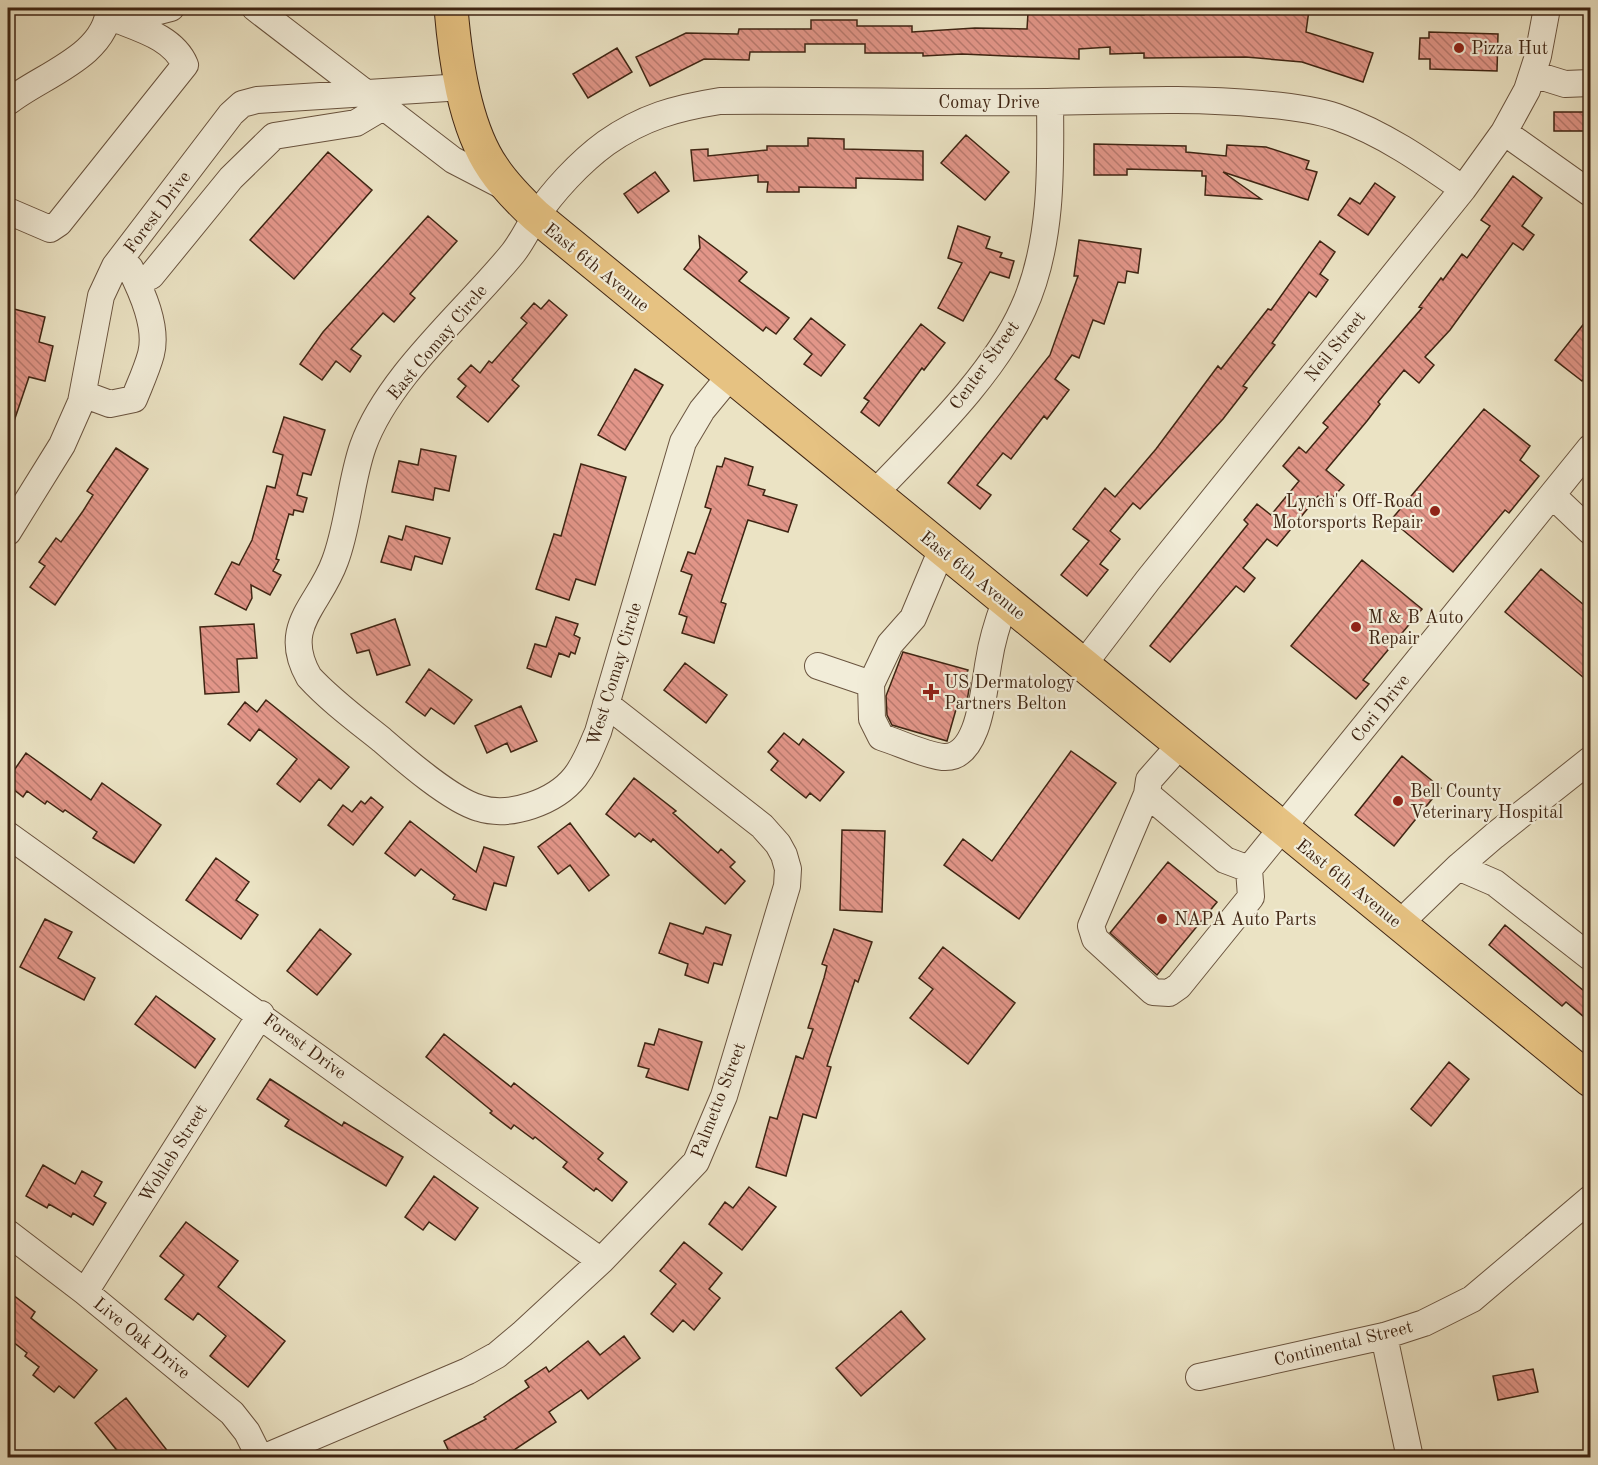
<svg xmlns="http://www.w3.org/2000/svg" width="1598" height="1465" viewBox="0 0 1598 1465" font-family="'Old Standard TT',serif">
<style>
.building{fill:url(#building-back-hatch);stroke:#3f2513;stroke-width:1.5}
.lines{fill:none;stroke-linecap:round;stroke-linejoin:round}
.minor-casing{stroke:#6a543f;stroke-width:28}
.major-casing{stroke:#3f2513;stroke-width:35}
.minor{stroke:#f2edd9;stroke-width:26}
.major{stroke:#e6c282;stroke-width:33}
.poi-dot{fill:#8f2418;stroke:#f2edd9;stroke-width:2}
.labels{text-anchor:middle;stroke-width:4.5;stroke-linejoin:round;paint-order:stroke}
.poi-label{font-size:18px;fill:#3f2513;stroke:#f2edd9;text-anchor:start}
.street-label{font-size:18px;fill:#3f2513;stroke:#f2edd9}
</style>
<defs>
<pattern id="building-back-hatch" width="6" height="6" patternUnits="userSpaceOnUse" patternTransform="scale(1.5)"><rect width="6" height="6" fill="#e29689"/><path d="M-1 5l2 2M0 0l6 6M5-1l2 2" fill="none" stroke="#b97a6f"/></pattern>
</defs>
<rect width="100%" height="100%" fill="#ebe3c4"/>
<filter id="stains"><feTurbulence type="fractalNoise" baseFrequency=".00333" numOctaves="4"/><feColorMatrix values="0 0 0 0 .2 0 0 0 0 .09 0 0 0 0 .02 0 0 0 .5 -.17"/></filter>
<radialGradient id="worn" r=".72"><stop offset=".6" stop-color="#630" stop-opacity="0"/><stop offset="1" stop-color="#630" stop-opacity=".3"/></radialGradient>
<path class="building" d="M1198,8l111,2 -3,22 67,21 -10,29 -61,-20 -56,-5 -102,1v-5l-34,1v-7l-31,2v10l-117,-5 -39,2v-3h-58v-9h-60v8h-55l-1,8 -45,-1 -54,27 -14,-29 50,-24 52,1 1,-5h72v-9h46v6h55v6l63,-4 52,1 1,-16 116,2v-3h54z
M1429,32l69,2 -1,37 -67,-2v-10h-11l1,-21h9z
M617,48l15,24 -44,26 -15,-24z
M1554,112h36v19h-36z
M966,135l43,37 -24,28 -44,-37z
M808,138l36,1v10l79,2v29l-67,-2v10l-57,-1v5h-32l1,-10h-10v-7l-64,6 -3,-31 17,-1v7l59,-6v-4h41z
M1094,144l92,2v6l40,4 1,-11 39,2 43,14 -3,8 11,3 -9,28 -85,-28 38,27 -56,-4 1,-19h-4v-5l-75,-2v6h-33z
M328,152l44,38 -78,89 -44,-39z
M655,172l14,19 -31,22 -14,-19z
M1513,176l29,22 -20,28 12,9 -11,15 -10,-7 -63,87 -25,27 9,8 -15,18 -15,-13 -26,32 2,2 -13,17 -41,49 18,15 -17,19 -9,-8 -41,50 -10,-7 -24,29 12,10 -11,14 -8,-6 -66,76 -20,-16 98,-122 -4,-4 13,-16 14,11 28,-34 -16,-15 16,-19 7,6 22,-26 -5,-4 99,-115 -3,-1 22,-29 2,2 19,-26 5,4 23,-32 -9,-6z
M1375,183l20,14 -27,38 -30,-20 12,-17 10,6z
M428,216l29,25 -47,53 5,4 -21,24 -11,-9 -32,36 10,7 -11,16 -14,-11 -14,19 -22,-16 23,-32z
M958,226l32,11 -4,11 16,5 -2,4 14,4 -5,17 -19,-6 -27,49 -25,-13 24,-45 -14,-5z
M699,236l48,36 -8,9 50,37 -13,16 -10,-7 -3,4 -79,-62 16,-21z
M1079,240l62,9 -3,24 -11,-2 -2,12 -7,-1 -14,42 -11,-4 -14,38 -7,-3 -17,24 14,11 -22,29 -3,-3 -33,43 -8,-6 -26,32 14,10 -11,14 -32,-26 102,-128 28,-79h-4z
M1320,241l15,11 -15,22 8,6 -12,17 -7,-5 -37,51 3,2 -32,41 4,2 -24,31 -83,90 -7,-6 -23,28 10,8 -20,25 8,6 -21,26 -26,-21 28,-34 -16,-12 32,-41 10,9 41,-48 62,-83 3,3 47,-60 3,1z
M549,300l18,15 -55,65 7,6 -31,36 -31,-25 9,-11 -8,-7 13,-14 9,8 9,-12 3,2 35,-40 -6,-5 13,-15 7,6z
M14,309l31,8 -6,25 14,4 -8,35 -16,-4 -19,56 -2,-94z
M1590,316v54l-8,11 -27,-21z
M811,318l34,27 -24,31 -17,-12 8,-10 -18,-15z
M921,324l24,19 -21,27 -2,-2 -43,58 -18,-14 8,-11 -5,-3z
M635,369l28,16 -38,65 -27,-15z
M1484,409l46,37 -10,14 19,16 -30,37 -4,-3 -52,62 -62,-52z
M284,417l41,13 -14,45 -8,-2 -6,22 10,3 -4,14 -9,-2 -1,5 -4,-1 -13,45 3,1 -6,11 8,4 -11,20 -19,-10 1,13 -6,12 -31,-16 17,-32 7,3 13,-25 15,-54 8,2 8,-33 -10,-3z
M116,448l32,21 -93,136 -25,-18 15,-21 -6,-4 17,-24 5,4 22,-31 10,-16 -6,-4z
M421,449l35,7 -7,35 -14,-3 -2,12 -41,-8 7,-31 19,4z
M725,458l28,9 -5,18 17,5 -2,5 34,10 -9,27 -40,-12 -27,82 5,2 -12,39 -32,-10 5,-16 -8,-3 13,-39 -11,-4 7,-19 7,2 16,-45 -6,-2 12,-41 5,1z
M581,464l45,13 -31,108 -19,-6 -7,21 -33,-11 18,-55 7,2z
M406,526l44,12 -8,26 -27,-8 -4,14 -30,-8 8,-26 13,4z
M1362,560l60,49 -59,71 6,4 -13,15 -65,-53z
M1541,569l49,41v73l-85,-71z
M556,617l22,7 -4,11 6,3 -5,16 -4,-2 -2,5 -10,-4 -8,24 -24,-9 8,-24 11,3z
M395,619l15,46 -33,10 -8,-25 -12,3 -6,-19z
M254,624l3,34 -20,1 2,33 -34,2 -5,-67z
M903,652l65,18 -4,11 6,2 -3,18 -8,-2 -12,42 -55,-16 -5,-10 -1,-19z
M685,663l42,32 -21,28 -42,-33z
M429,669l43,31 -18,24 -23,-16 -6,8 -19,-14z
M266,700l83,67 -18,22 -12,-10 -19,23 -23,-18 20,-25 -38,-30 -9,12 -22,-17 17,-22 12,10z
M521,706l16,35 -26,11 -4,-9 -20,10 -12,-27z
M784,733l15,12 4,-6 41,33 -24,29 -10,-8 -4,5 -35,-28 7,-9 -10,-9z
M1071,751l45,32 -97,136 -75,-54 19,-26 29,22z
M26,753l65,47 11,-17 59,42 -27,38 -41,-25 4,-6 -32,-22 -2,2 -16,-11 -2,3 -18,-13 -4,6 -15,-12v-6z
M1402,756l39,32 -47,58 -39,-31z
M634,778l42,33 -3,2 45,40 3,-4 14,13 -5,5 15,14 -20,23 -72,-65 -2,3 -12,-9 -4,4 -29,-23z
M371,797l12,10 -30,38 -25,-20 15,-20 9,7 9,-11 4,3z
M410,821l66,51 8,-25 30,10 -8,29 -12,-3 -8,27 -33,-11 2,-4 -34,-26 -6,7 -30,-23z
M570,823l39,52 -20,16 -19,-26 -12,9 -20,-27z
M842,830l43,1 -3,81 -42,-2z
M216,858l33,24 -13,18 22,15 -17,24 -55,-39z
M1168,862l49,40 -60,73 -47,-42z
M45,919l27,13 -14,26 37,20 -11,22 -64,-33z
M670,923l33,11 3,-7 25,8 -9,30 -8,-2 -6,20 -23,-8 3,-11 -29,-11z
M1505,925l85,71v26l-24,-20 -4,4 -73,-61z
M320,929l31,25 -34,41 -30,-24z
M834,929l38,13 -14,40 -3,-2 -28,86 4,1 -15,51 -13,-4 -17,62 -30,-9 14,-50 7,2 19,-63 7,3 10,-30 -5,-1 16,-50 3,-12 -5,-2z
M943,947l72,56 -47,61 -58,-46 23,-29 -14,-11z
M156,996l59,43 -20,29 -60,-44z
M659,1029l43,13 -14,48 -42,-13 3,-8 -11,-3 7,-23 9,2z
M444,1034l67,53 3,-4 89,70 -5,6 29,23 -15,19 -16,-13 -2,3 -31,-24 4,-5 -32,-25 -2,2 -19,-14 -3,4 -21,-16 2,-2 -66,-54z
M1449,1062l20,17 -38,47 -20,-17z
M270,1079l72,47 2,-4 59,35 -17,29 -101,-60 4,-6 -32,-21z
M43,1165l32,19 7,-13 20,11 -8,14 12,7 -13,22 -20,-12 -2,4 -22,-13 -2,4 -21,-12z
M434,1176l44,32 -23,32 -26,-18 -6,8 -18,-13z
M749,1187l27,20 -34,43 -33,-26 16,-22 8,6z
M186,1222l52,39 -20,26 67,54 -37,46 -38,-31 16,-20 -28,-23 -5,7 -28,-21 19,-24 -24,-19z
M684,1242l38,31 -13,16 11,9 -26,32 -11,-10 -10,12 -22,-18 25,-30 -16,-13z
M8,1291l27,21 -4,6 66,52 -23,28 -15,-12 -5,6 -21,-17 6,-8 -14,-11 2,-3 -19,-15z
M901,1311l24,28 -64,57 -25,-28z
M624,1336l16,22 -52,41 -7,-9 -32,22 7,10 -54,36h-50l-8,-17 42,-22 -2,-2 45,-30 -4,-6 21,-14 3,5 39,-31 12,14z
M1533,1369l5,23 -40,8 -5,-24z
M126,1398l47,60h-50l-28,-35z"/>
<g class="lines">
<defs>
<path id="minor" d="M255,8l198,152 52,27
M121,21l50,-13
M1533,74l32,10 25,-1
M8,102c32,-26 99,-46 101,-94
M1504,132l86,61
M8,211l42,18 9,-6 126,-158c-12,-29 -49,-37 -77,-49
M137,282l14,-6 80,-98 43,-42 82,-13 27,-16
M730,376l-28,34 -19,32 -85,290c-7,16 -12,31 -23,45 -20,25 -65,41 -96,31 -28,-8 -74,-48 -97,-68 -25,-20 -52,-40 -73,-63 -29,-51 10,-71 26,-116 14,-37 15,-78 28,-115 25,-70 103,-135 150,-193 8,-10 14,-23 22,-35 18,-27 45,-56 71,-75 37,-26 70,-35 114,-42 109,-1 218,2 327,1 72,-1 142,-5 214,2 25,2 52,5 76,13 46,16 86,44 126,72
M83,394l27,10 24,-5c6,-15 13,-30 17,-45 7,-27 -9,-62 -21,-86
M874,494c50,-53 119,-118 149,-185 29,-63 28,-139 27,-207
M1552,495l38,36
M8,532l54,-87 19,-43 20,-106 14,-30 116,-152 11,-10 15,-4 206,-13
M1083,665l65,-85 315,-391 41,-57 23,-42 11,-34 9,-48
M818,666l53,18 19,-40 23,-26 29,-69
M871,684l1,35 9,18c19,6 43,18 62,20 38,3 41,-73 46,-97 3,-20 9,-39 16,-58
M1180,745l-31,35 -2,14 -56,132 4,13 58,53 16,1 10,-7 72,-89 -2,-28 341,-421
M1147,794l78,66 24,9
M8,835l593,426
M1458,867l36,-31 96,-76
M1399,924l59,-57 37,16 95,74
M8,1233l77,59 147,121 15,19 13,26
M85,1292l176,-278
M1384,1336l26,122
M1199,1377l185,-41 40,-13 48,-24 118,-100
M263,1458l205,-87 29,-16 25,-21 79,-73 95,-99 28,-66 63,-210 1,-17 -4,-14 -6,-11 -16,-18 -156,-122"/>
<path id="major" d="M451,8c4,49 13,118 42,160 12,18 27,33 43,48l1054,864"/>
</defs>
<use href="#minor" class="minor-casing"/>
<use href="#major" class="major-casing"/>
<use href="#minor" class="minor"/>
<use href="#major" class="major"/>
</g>
<g class="poi-dot">
<circle cx="1459" cy="48" r="6"/>
<circle cx="1435" cy="511" r="6"/>
<circle cx="1356" cy="627" r="6"/>
<path d="M928 683h6v6h6v6h-6v6h-6v-6h-6v-6h6z"/>
<circle cx="1398" cy="801" r="6"/>
<circle cx="1162" cy="919" r="6"/>
</g>
<g class="labels">
<g class="poi-label">
<text x="1471" y="54">Pizza Hut</text>
<text x="1423" y="507" text-anchor="end">Lynch's Off-Road<tspan x="1423" dy="21">Motorsports Repair</tspan></text>
<text x="1368" y="623">M &amp; B Auto<tspan x="1368" dy="21">Repair</tspan></text>
<text x="944" y="688">US Dermatology<tspan x="944" dy="21">Partners Belton</tspan></text>
<text x="1410" y="797">Bell County<tspan x="1410" dy="21">Veterinary Hospital</tspan></text>
<text x="1174" y="925">NAPA Auto Parts</text>
</g>
<g class="street-label">
<text x="989" y="108">Comay Drive</text>
<text transform="translate(157 212) rotate(-53)" y="6">Forest Drive</text>
<text transform="translate(597 267) rotate(39)" y="6">East 6th Avenue</text>
<text transform="translate(437 342) rotate(-50)" y="6">East Comay Circle</text>
<text transform="translate(1335 346) rotate(-51)" y="6">Neil Street</text>
<text transform="translate(984 365) rotate(-54)" y="6">Center Street</text>
<text transform="translate(973 575) rotate(39)" y="6">East 6th Avenue</text>
<text transform="translate(614 674) rotate(-73)" y="6">West Comay Circle</text>
<text transform="translate(1380 708) rotate(-51)" y="6">Cori Drive</text>
<text transform="translate(1349 883) rotate(39)" y="6">East 6th Avenue</text>
<text transform="translate(305 1046) rotate(36)" y="6">Forest Drive</text>
<text transform="translate(718 1100) rotate(-69)" y="6">Palmetto Street</text>
<text transform="translate(173 1153) rotate(-58)" y="6">Wohleb Street</text>
<text transform="translate(142 1338) rotate(39)" y="6">Live Oak Drive</text>
<text transform="translate(1343 1343) rotate(-14)" y="6">Continental Street</text>
</g>
</g>
<rect width="1598" height="1465" fill="none" stroke="#ebe3c4" stroke-width="30"/>
<rect x="9" y="9" width="1580" height="1447" fill="none" stroke="#3f2513" stroke-width="3"/>
<rect x="15" y="15" width="1568" height="1435" fill="none" stroke="#3f2513" stroke-width="1.5"/>
<rect width="100%" height="100%" filter="url(#stains)"/>
<rect width="100%" height="100%" fill="url(#worn)"/>
</svg>
